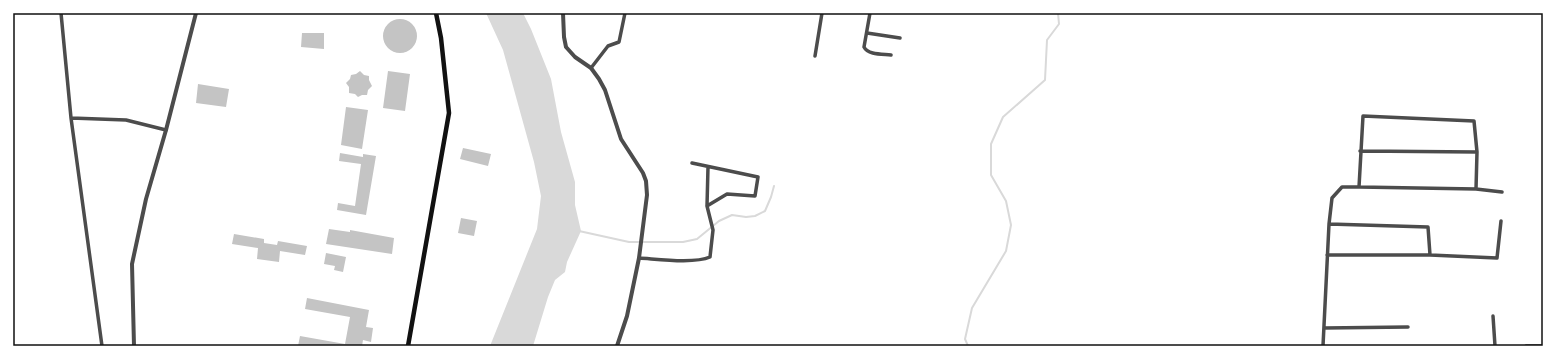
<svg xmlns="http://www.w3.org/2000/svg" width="1556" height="359" viewBox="0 0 1556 359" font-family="'IBM Plex Sans',sans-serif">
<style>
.water{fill:#d9d9d9}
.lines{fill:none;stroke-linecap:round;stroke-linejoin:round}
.stream{stroke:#d9d9d9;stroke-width:2}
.building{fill:#c4c4c4}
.minor{stroke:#4c4c4c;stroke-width:3.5}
.tertiary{stroke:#4c4c4c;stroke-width:4}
.secondary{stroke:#111;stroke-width:4.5}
.neatline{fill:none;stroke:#111;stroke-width:1.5}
</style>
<rect width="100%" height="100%" fill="#fff"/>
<path class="water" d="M486,13h37l8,16 20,50 10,53 14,50v23l6,26 -14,31 -2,10 -10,8 -7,17 -15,49h-43l47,-117 4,-33 -7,-34 -31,-112z"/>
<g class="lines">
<path class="stream" d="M579,231l50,11h54l14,-3 22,-18 13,-6 14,2 9,-1 10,-5 6,-14 3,-11
M968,346l-3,-7 7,-31 34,-57 5,-26 -5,-24 -15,-26v-31l12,-27 42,-37 2,-40 12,-16 -1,-11"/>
</g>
<path class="building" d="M383 36a17 17 0 1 1 34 0a17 17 0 1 1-34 0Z
M302,33h22v16l-23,-2z
M360,71l4,4 5,1v4l3,6 -4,4 -1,5h-5l-4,2 -3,-3 -6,-1v-6l-3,-4 4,-4 1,-4 5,-1z
M388,71l22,3 -5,37 -22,-3z
M198,84l31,5 -3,18 -30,-4z
M346,107l22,3 -6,39 -21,-4z
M463,148l28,6 -3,12 -28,-7z
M340,153l23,4v-3l13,2 -10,59 -29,-5 1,-7 17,3 6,-42 -22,-3z
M461,218l16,3 -3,15 -16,-3z
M329,229l21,3v-2l44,8 -2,16 -66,-10z
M234,234l30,5v4l13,2 1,-4 29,5 -2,9 -25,-4 -1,11 -22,-3 1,-11 -26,-4z
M326,253l20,4 -3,15 -9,-2 1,-4 -11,-2z
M307,298l62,12 -3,17 7,1 -2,14 -8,-2 -1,6h-64l2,-10 45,8 5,-27 -45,-8z"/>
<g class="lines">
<path class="minor" d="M61,13l10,105 31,228
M870,13l-6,34c4,8 18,7 27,8
M867,33l33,5
M815,56l7,-43
M591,68l17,-22 11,-4 6,-29
M71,118l55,2 40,10
M1360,151l117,1
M692,163l66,14 -3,19 -28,-2 -20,12
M1359,187l4,-71 111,5 3,31 -1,37
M1327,255h103l-2,-28 -99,-3
M1430,255l67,3 4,-37
M639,258c18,1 55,6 71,-1l3,-27 -6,-24 1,-39
M1493,316l2,30
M1324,328l84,-1
M1323,346l6,-122 3,-26 10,-11h17l117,2 26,3
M1526,346h17"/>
<path class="tertiary" d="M563,13l1,24 2,10 9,10 16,11 8,11 6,11 16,49 22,34 3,8 1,14 -8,63 -12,58 -10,30
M134,346l-2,-82 14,-65 20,-69 30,-117"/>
<path class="secondary" d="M408,346l41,-233 -8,-75 -5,-25"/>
</g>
<rect width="1556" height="359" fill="none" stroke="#ffffff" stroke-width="28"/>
<rect x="14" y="14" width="1528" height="331" class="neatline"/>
</svg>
